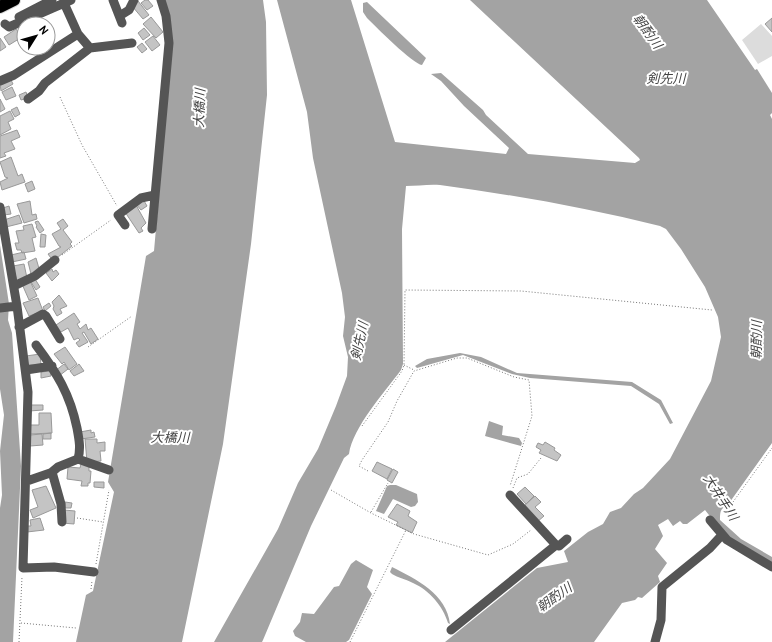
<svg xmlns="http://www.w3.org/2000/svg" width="772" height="642" viewBox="0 0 772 642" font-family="'PT Sans','Noto Sans JP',sans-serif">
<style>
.green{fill:#dcdcdc}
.water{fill:#a3a3a3}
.building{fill:#c4c4c4;stroke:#999}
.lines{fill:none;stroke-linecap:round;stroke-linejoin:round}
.highway-casing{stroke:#dbdbdb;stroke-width:14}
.path{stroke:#777;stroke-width:1;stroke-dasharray:1 2;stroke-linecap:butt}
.minor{stroke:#555;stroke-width:9}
.highway{stroke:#000;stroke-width:12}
.labels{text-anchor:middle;stroke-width:4;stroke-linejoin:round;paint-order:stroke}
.water-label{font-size:13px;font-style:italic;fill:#444;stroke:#fff}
</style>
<rect width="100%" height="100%" fill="#fff"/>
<path class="green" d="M761,24l11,12v20l-14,8 -16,-24z"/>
<path class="water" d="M164,0h99l3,22 1,73 -16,149 -28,200 -41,198h-106l10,-47 7,-4 21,-99 -6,-10 38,-226 8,-5 18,-205z
M277,0h74l44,142 111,12 3,-6 -45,-42 -23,-25 -10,-7 10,-1 42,37 3,5 42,39 107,9 5,-3 -1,-2 -169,-158h237l48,70 2,-1 15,24v20l-2,2 2,4v324l-45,63c-7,2 -7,7 -7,14l21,19 31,18v6l-48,-29 -19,-24 -18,14h-4l-3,-3 -7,5 -5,-7 -10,6 5,11 -8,13 12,14 -9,13 2,6 -18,16 -4,-1 -3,3 -13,3 -28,39h-149l92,-74 31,-6 -4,-11 24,-19 15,-8 7,-12 11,-4 13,-14 9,-6 27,-29 41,-78 10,-44 -3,-20 -13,-30 -24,-38 -15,-20 -6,-3c-72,-18 -146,-31 -220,-41 -11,-1 -23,1 -34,1l-4,43 1,135 -2,6c-17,23 -48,57 -52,84l-5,4 -33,68 -48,114 -1,2h-48l64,-113 20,-46 20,-34 18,-43 11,-30 1,-19 -5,-21 2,-19 -3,-24 -29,-135 -6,-46z
M367,2l59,56 -4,7c-9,-1 -46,-38 -55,-47l-4,-6v-9z
M0,245l9,59 -1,16 4,13 9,133 -8,176h-13v-134l2,-13 -2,-44 4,-36 -4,-26z
M460,353l21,4 36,16 115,9 29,18 12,23 -3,1 -11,-20 -28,-18 -101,-8 -18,-4 -49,-19 -46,13 -2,-2 12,-7z
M489,421l14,5 -1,9 17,3 3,5 -1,3 -36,-10z
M390,485h6l21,9 1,8 -3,4 -4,1 -18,-8 -9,15 -8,-3 11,-25z
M356,560l17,10 -6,17 5,7 -23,46 -3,2h-40l-11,-6 -2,-5 7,-9 2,-9 12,1 20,-27 5,-1 12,-22z
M392,567c24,12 55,27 58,57l-2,-1c-5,-17 -19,-33 -35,-40 -7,-4 -15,-5 -21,-9l-2,-2z"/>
<path class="building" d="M145,0h3l5,6 -6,4 -6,-7z
M138,1l11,14 -6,4 -11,-13z
M151,17l12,15 -7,6 -13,-14z
M772,18v14l-7,-8z
M144,28l6,7 -7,5 -5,-7z
M16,29l6,8 -13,8 -5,-8z
M153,36l7,9 -8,6 -7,-9z
M0,38l6,9 -6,4z
M142,43l5,6 -5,4 -5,-6z
M10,78l3,6 -12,7 -1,-8z
M12,87l4,9 -10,4 -4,-8z
M26,92l2,6 -7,2 -2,-5z
M0,99l5,10 -5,3z
M17,107l3,7 -5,3 -4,-7z
M10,111l4,8 -6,3 3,7 -11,6v-19z
M17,130l3,7 -9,4 4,8 -11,4 2,3 -6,2v-22z
M11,157l7,19 4,-2 3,8 -23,8 -2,-8 8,-4 -3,-1 -5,-15z
M32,181l3,8 -7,3 -3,-8z
M143,199l4,7 -6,4 -5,-6z
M30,201l2,14 4,-1 1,5 -13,4 -7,-19z
M136,205l10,18 -5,5 2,3 -4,2 -14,-21z
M9,206l2,8 -7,1 -1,-7z
M19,215l3,8 -16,4 -2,-7z
M63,219l5,7 -5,4 9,12 -2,2 2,2 -19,15 -5,-7 13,-7 -2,-1 -7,-12 9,-5 -4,-6z
M38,221l6,9 -4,3 -4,-6 1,-1 -2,-4z
M32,224l4,13 -4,1 3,13 -13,2 -1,-3h-4l-2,-7h4l-3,-12 8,-1 -1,-4z
M41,234l5,1 -1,12h-5z
M24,252l2,7 -14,3 -1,-7z
M36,258l4,14 -9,2 -3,-12z
M24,264l3,14 -10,3 -4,-15z
M52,269l1,3 3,-2 3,4 -7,7 -6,-8z
M35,279l5,8 -4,3 -5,-8z
M30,281l7,15 -8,4 -7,-16z
M59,295l8,11 -7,3 2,4 -5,3 -4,-7 1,-3 -2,-4z
M38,298l5,13 -14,5 -6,-13z
M49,303l2,3 -6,5 -2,-4z
M74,313l6,9 -3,2 3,5 6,-5 2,6 3,-2 7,11 -7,5 -7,-12 -2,1 6,9 -9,5 -3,-4 4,-3 -2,-2 -4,2 -6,-12 -7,4 -5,-7z
M65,347l12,17 -8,6 -5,-8 -2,2 -8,-10z
M40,354l1,11h-14l-1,-9z
M64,364l4,5 -9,7 -4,-5z
M79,364l5,7 -10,5 -4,-5z
M50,371l1,5 -10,2v-6z
M29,405h14v5l-14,1z
M39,413h12l1,20 -22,1 -1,-9h10z
M91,430v3l3,-1 1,5 -14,2 -1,-7z
M51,433v6h-8v-5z
M42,434l1,11 -13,1v-11z
M85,439h12v4l8,-1v9h-5l1,10 -14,1z
M545,442l10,6 -1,2 7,5 -4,6 -18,-8 2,-3 -5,-3 2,-4 5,2z
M377,462l15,7 -5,10 -15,-8z
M81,464l8,1v6h2l-1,12h-2v3h-7l1,-5 -15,-2 1,-12 12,1z
M393,469l5,3 -6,11 -5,-3z
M94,482h10v6l-10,-1z
M46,486l10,22 -23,10 -3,-8 8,-3 -6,-17z
M525,487l9,9 -8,8 -9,-10z
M535,496l6,6 -6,5 9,9 -7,6 -15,-14z
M65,502l7,1 -1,5h-6z
M397,504l13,7 -2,5 9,6 -5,11 -16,-8 2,-3 -10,-5z
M64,510l11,1 -1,13 -12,-1z
M40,518l4,12 -17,2 -1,-6h5l-1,-6z"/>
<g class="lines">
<defs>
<path id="highway" d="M0,7l14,-7"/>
</defs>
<use href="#highway" class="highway-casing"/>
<path class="path" d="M60,97l22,48 35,61
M62,255l49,-35
M88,347l44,-31
M404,365l10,5
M362,426l40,-55 2,-6 1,-75 116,1 191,19
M368,471l-9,-5 3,-6 26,-38 9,-21 17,-30 43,-13h10l47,19 15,3 3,36 -22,70
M513,488l4,-10 11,-4 13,-16
M331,490l40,23 43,21 74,21 25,-11 18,-14
M733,502l39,-54
M371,512l17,-29
M77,518l26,4
M96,564l13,-74
M91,589l1,-8
M21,623l55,5
M19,642l3,-65
M350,642l56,-112"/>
<path class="minor" d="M113,0l9,23
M64,3l14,31 12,14
M121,15l8,-5 5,-10
M19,17l33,-17
M5,24l4,3 62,-27
M0,81l14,-6 64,-41
M28,99l11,-8 6,-8 45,-35 42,-5
M0,207l17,99 11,86 -5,176 31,-1 40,5
M125,225l-7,-10 23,-17 14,-3
M152,229l17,-186 -3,-27 -5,-16
M14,286l21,-10 20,-16
M0,308l17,-2
M19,327l24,-13 3,2 14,23
M36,345c21,28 34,49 41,83 2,11 4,20 1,31l-20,8 -6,5 9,32 1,18
M26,370l26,-4
M78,459l31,11
M27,481l26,-9
M510,495l46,50 3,1 8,-7
M710,520l17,20 45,27
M451,630l105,-85
M655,642l6,-22 1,-33 48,-39 11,-12"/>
<use href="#highway" class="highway"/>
</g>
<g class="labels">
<g class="water-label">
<text transform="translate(648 31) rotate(54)" y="5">朝酌川</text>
<text x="666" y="83">剣先川</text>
<text transform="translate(199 108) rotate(-88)" y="5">大橋川</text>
<text transform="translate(756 340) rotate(-89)" y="5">朝酌川</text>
<text transform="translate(359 341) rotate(-78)" y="5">剣先川</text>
<text x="170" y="442">大橋川</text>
<text transform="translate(721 497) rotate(57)" y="5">大井手川</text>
<text transform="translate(554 597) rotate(-35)" y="5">朝酌川</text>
</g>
</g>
<g transform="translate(36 36) rotate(53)"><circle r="19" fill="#ffffff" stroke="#999999"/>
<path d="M0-3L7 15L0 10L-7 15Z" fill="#000000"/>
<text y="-6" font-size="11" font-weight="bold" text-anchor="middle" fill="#000000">N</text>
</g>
</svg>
